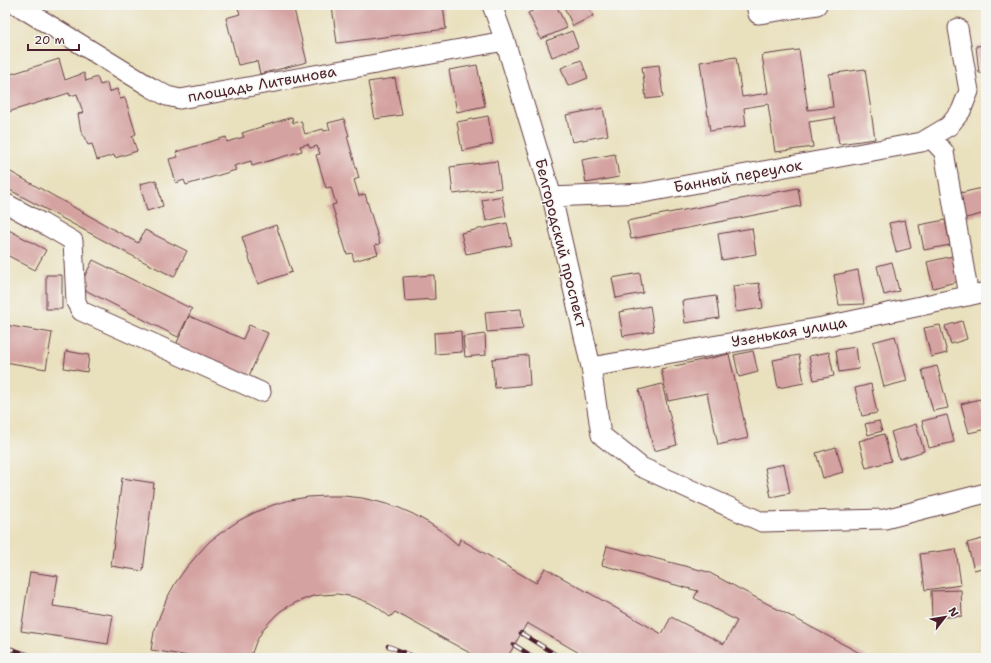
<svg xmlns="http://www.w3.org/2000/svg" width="991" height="663" viewBox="0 0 991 663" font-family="'Shantell Sans',sans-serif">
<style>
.building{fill:#d4a2a0}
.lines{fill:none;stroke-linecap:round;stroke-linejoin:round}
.minor-casing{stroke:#623c41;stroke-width:21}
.minor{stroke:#fff;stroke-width:19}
.rail-casing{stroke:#4a1f2b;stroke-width:4.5}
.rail{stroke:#f6f6f2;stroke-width:3;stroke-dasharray:9;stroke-linecap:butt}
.labels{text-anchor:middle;stroke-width:3;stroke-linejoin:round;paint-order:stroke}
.street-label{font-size:15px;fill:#4a1f2b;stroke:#f6f6f2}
</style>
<rect width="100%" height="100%" fill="#f6f6f2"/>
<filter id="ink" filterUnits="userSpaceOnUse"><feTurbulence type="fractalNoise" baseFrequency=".025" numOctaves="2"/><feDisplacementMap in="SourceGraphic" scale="8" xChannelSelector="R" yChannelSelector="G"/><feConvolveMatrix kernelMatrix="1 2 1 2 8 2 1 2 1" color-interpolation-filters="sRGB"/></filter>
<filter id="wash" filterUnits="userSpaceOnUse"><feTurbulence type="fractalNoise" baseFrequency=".012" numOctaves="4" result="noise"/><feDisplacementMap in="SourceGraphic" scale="16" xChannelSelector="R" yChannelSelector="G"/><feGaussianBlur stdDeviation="0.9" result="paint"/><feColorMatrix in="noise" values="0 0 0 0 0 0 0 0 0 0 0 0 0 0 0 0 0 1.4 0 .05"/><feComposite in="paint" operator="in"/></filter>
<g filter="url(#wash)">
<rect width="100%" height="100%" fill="#e9e0bd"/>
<g id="blocks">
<path class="building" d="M237,5h56l14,57 -47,12 -3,-13 -19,4 -12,-47 14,-4z
M338,5h105l3,24 -109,14 -5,-37z
M545,5h11l11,23 -26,11 -13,-26z
M563,5h24l6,11 -20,10z
M572,31l6,16 -26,10 -6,-16z
M986,45v28h-7l-3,-27z
M799,50l9,60 25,-3 -4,-33 36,-5 10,70 -36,5 -4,-26 -26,4 4,25 -38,5 -7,-48 -24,4 2,18 -36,5 -10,-69 36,-5 6,40 26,-4 -6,-38z
M59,59l6,21 19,-7 2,8 11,-4 3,8 7,-2 2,9 8,-3 3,10 5,-1 11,36 -4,2 5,15 -22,7 -1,-3 -17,5 -5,-16 -4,1 -7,-14 -3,-17 5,-1 -6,-19 -7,2 -1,-3 -64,20v-37z
M581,60l7,18 -20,8 -7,-18z
M477,65l8,41 -28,6 -8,-42z
M659,65l4,32 -17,2 -4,-32z
M395,78l7,37 -27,4 -7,-37z
M603,108l5,27 -36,7 -6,-27z
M488,116l5,28 -31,7 -5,-29z
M292,117l1,6 8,-2 4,13 18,-5 1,2 6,-1 -2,-7 16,-4 5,17h-2l12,42 -5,2 5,16 6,-2 15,50 -5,1 3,9 -24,7 -2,-8 -5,1 -15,-49 4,-1 -5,-17 -5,1 -10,-33 4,-1 -3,-8 -7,2 -2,-4 -8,2 2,5 -50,15 -1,-5 -17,5 2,4 -50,15 -2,-5 -8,3 -7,-24 9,-2 -2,-5 50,-15 1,5 17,-5 -2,-4z
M615,154l4,23 -33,6 -4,-23z
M497,161l4,27 -48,6 -3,-27z
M5,170l4,1 129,72 7,-13 42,21 -13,26 -51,-26 -115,-62 -3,-1z
M156,180l7,26 -16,5 -7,-27z
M798,188l3,18 -170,33 -4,-18z
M982,188l4,17v8l-28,7 -6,-25z
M502,196l4,20 -20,5 -4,-21z
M905,220l6,28 -15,4 -7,-29z
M945,220l5,25 -26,5 -5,-25z
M507,223l5,22 -46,9 -5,-21z
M276,225l16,47 -34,12 -16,-47z
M5,228l41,22 -11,20 -30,-16z
M752,228l4,26 -34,6 -4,-26z
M953,256l6,25 -26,7 -6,-26z
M93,260l99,49 -14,28 -99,-50z
M892,262l7,29 -15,4 -7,-29z
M858,270l6,34 -25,1 -5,-30z
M640,273l3,20 -27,5 -4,-20z
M46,275h16v34h-16z
M434,275l1,24 -30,2 -2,-24z
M759,283l4,25 -27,4 -3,-26z
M716,296l3,22 -34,5 -3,-22z
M650,306l4,25 -31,5 -4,-24z
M521,309l2,20 -36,3 -2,-20z
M189,316l54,23 6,-14 19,8 -20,45 -73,-31z
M962,321l5,18 -16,5 -6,-18z
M5,325l47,8 -6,36 -41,-7z
M940,325l7,28 -16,4 -7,-29z
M461,331l1,21 -27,2 -1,-21z
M485,334l1,21 -21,2 -2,-20z
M895,336l12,45 -23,6 -11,-45z
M856,347l3,22 -20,3 -3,-22z
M66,351l23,4 -2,17 -23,-4z
M753,351l5,21 -19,5 -5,-22z
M829,352l5,24 -20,4 -5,-24z
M729,354l19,84 -30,7 -11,-52 -39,8 -7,-32z
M528,355l2,30 -35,3 -3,-29z
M799,355l5,28 -26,5 -5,-28z
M937,366l11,42 -15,3 -11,-41z
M662,384l15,61 -23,6 -15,-61z
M871,384l6,29 -15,3 -7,-28z
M980,399l6,21v9l-17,4 -8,-29z
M947,415l7,27 -25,6 -7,-27z
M879,421l3,10 -14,4 -3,-11z
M916,424l8,27 -25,8 -8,-27z
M884,434l7,27 -25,7 -7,-27z
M836,447l7,25 -20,6 -7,-25z
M784,464l6,29 -19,4 -6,-29z
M122,478l32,5 -11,88 -32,-5z
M326,496h18l18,2 17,4 18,5 16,7 16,9 15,10 14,12 2,-6 76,44 9,-15 117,66 9,-17 53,27 13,-23 -43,-23 4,-7 -96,-26 5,-19 101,26 161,86h-281l-61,-35 -20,35h-28l-84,-46 -5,5 -13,-10 -7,-4 -16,-6 -16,-3 -17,1 -8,1 -16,6 -15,8 -6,5 -12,13 -8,14 -6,16h-49l-50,-8 3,-18 6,-17 7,-17 9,-16 10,-14 12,-14 12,-13 15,-11 15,-10 16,-8 17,-7 17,-5 18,-3z
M986,538v29l-12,3 -7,-27z
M956,549l5,36 -36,5 -5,-36z
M30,572l28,4 -5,30 60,9 -5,29 -87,-13z
M961,590l1,26 -30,2 -1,-27z"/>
</g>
</g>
<g filter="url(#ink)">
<use href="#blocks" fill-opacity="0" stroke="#623c41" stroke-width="1"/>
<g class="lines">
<defs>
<path id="minor" d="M17,5l135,83 15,8 13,3 325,-58
M492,5l13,36 47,156 39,170 10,68 40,32 121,55 123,-3 101,-26
M756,5l2,9 59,-9
M930,137l14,15 25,144
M552,197l91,-4 279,-51 27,-16 12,-15 8,-20 -11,-63
M5,203l37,20 31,18 3,61 5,9 180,81
M591,367l231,-40 164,-35"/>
</defs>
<use href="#minor" class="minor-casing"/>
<use href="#minor" class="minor"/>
<defs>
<path id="rail" d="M521,633l40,25
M514,645l21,13
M388,646l30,12
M5,647l33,11"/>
</defs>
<use href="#rail" class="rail-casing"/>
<use href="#rail" class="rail"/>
</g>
</g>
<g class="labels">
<g class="street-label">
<text transform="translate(262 84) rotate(-10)" y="5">площадь Литвинова</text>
<text transform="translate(738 176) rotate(-10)" y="5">Банный переулок</text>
<text transform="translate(561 243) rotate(76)" y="5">Белгородский проспект</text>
<text transform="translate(789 332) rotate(-10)" y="5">Узенькая улица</text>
</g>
</g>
<rect width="991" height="663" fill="none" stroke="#f6f6f2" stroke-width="20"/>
<g transform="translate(945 617) rotate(59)" stroke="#f6f6f2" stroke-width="3" paint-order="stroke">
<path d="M0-3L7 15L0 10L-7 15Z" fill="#4a1f2b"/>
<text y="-6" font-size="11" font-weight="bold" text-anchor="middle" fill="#4a1f2b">N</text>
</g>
<path d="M28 44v6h51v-6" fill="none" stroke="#4a1f2b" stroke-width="2"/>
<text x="34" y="44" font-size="12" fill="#4a1f2b" stroke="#f6f6f2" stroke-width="3" paint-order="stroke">20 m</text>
</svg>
